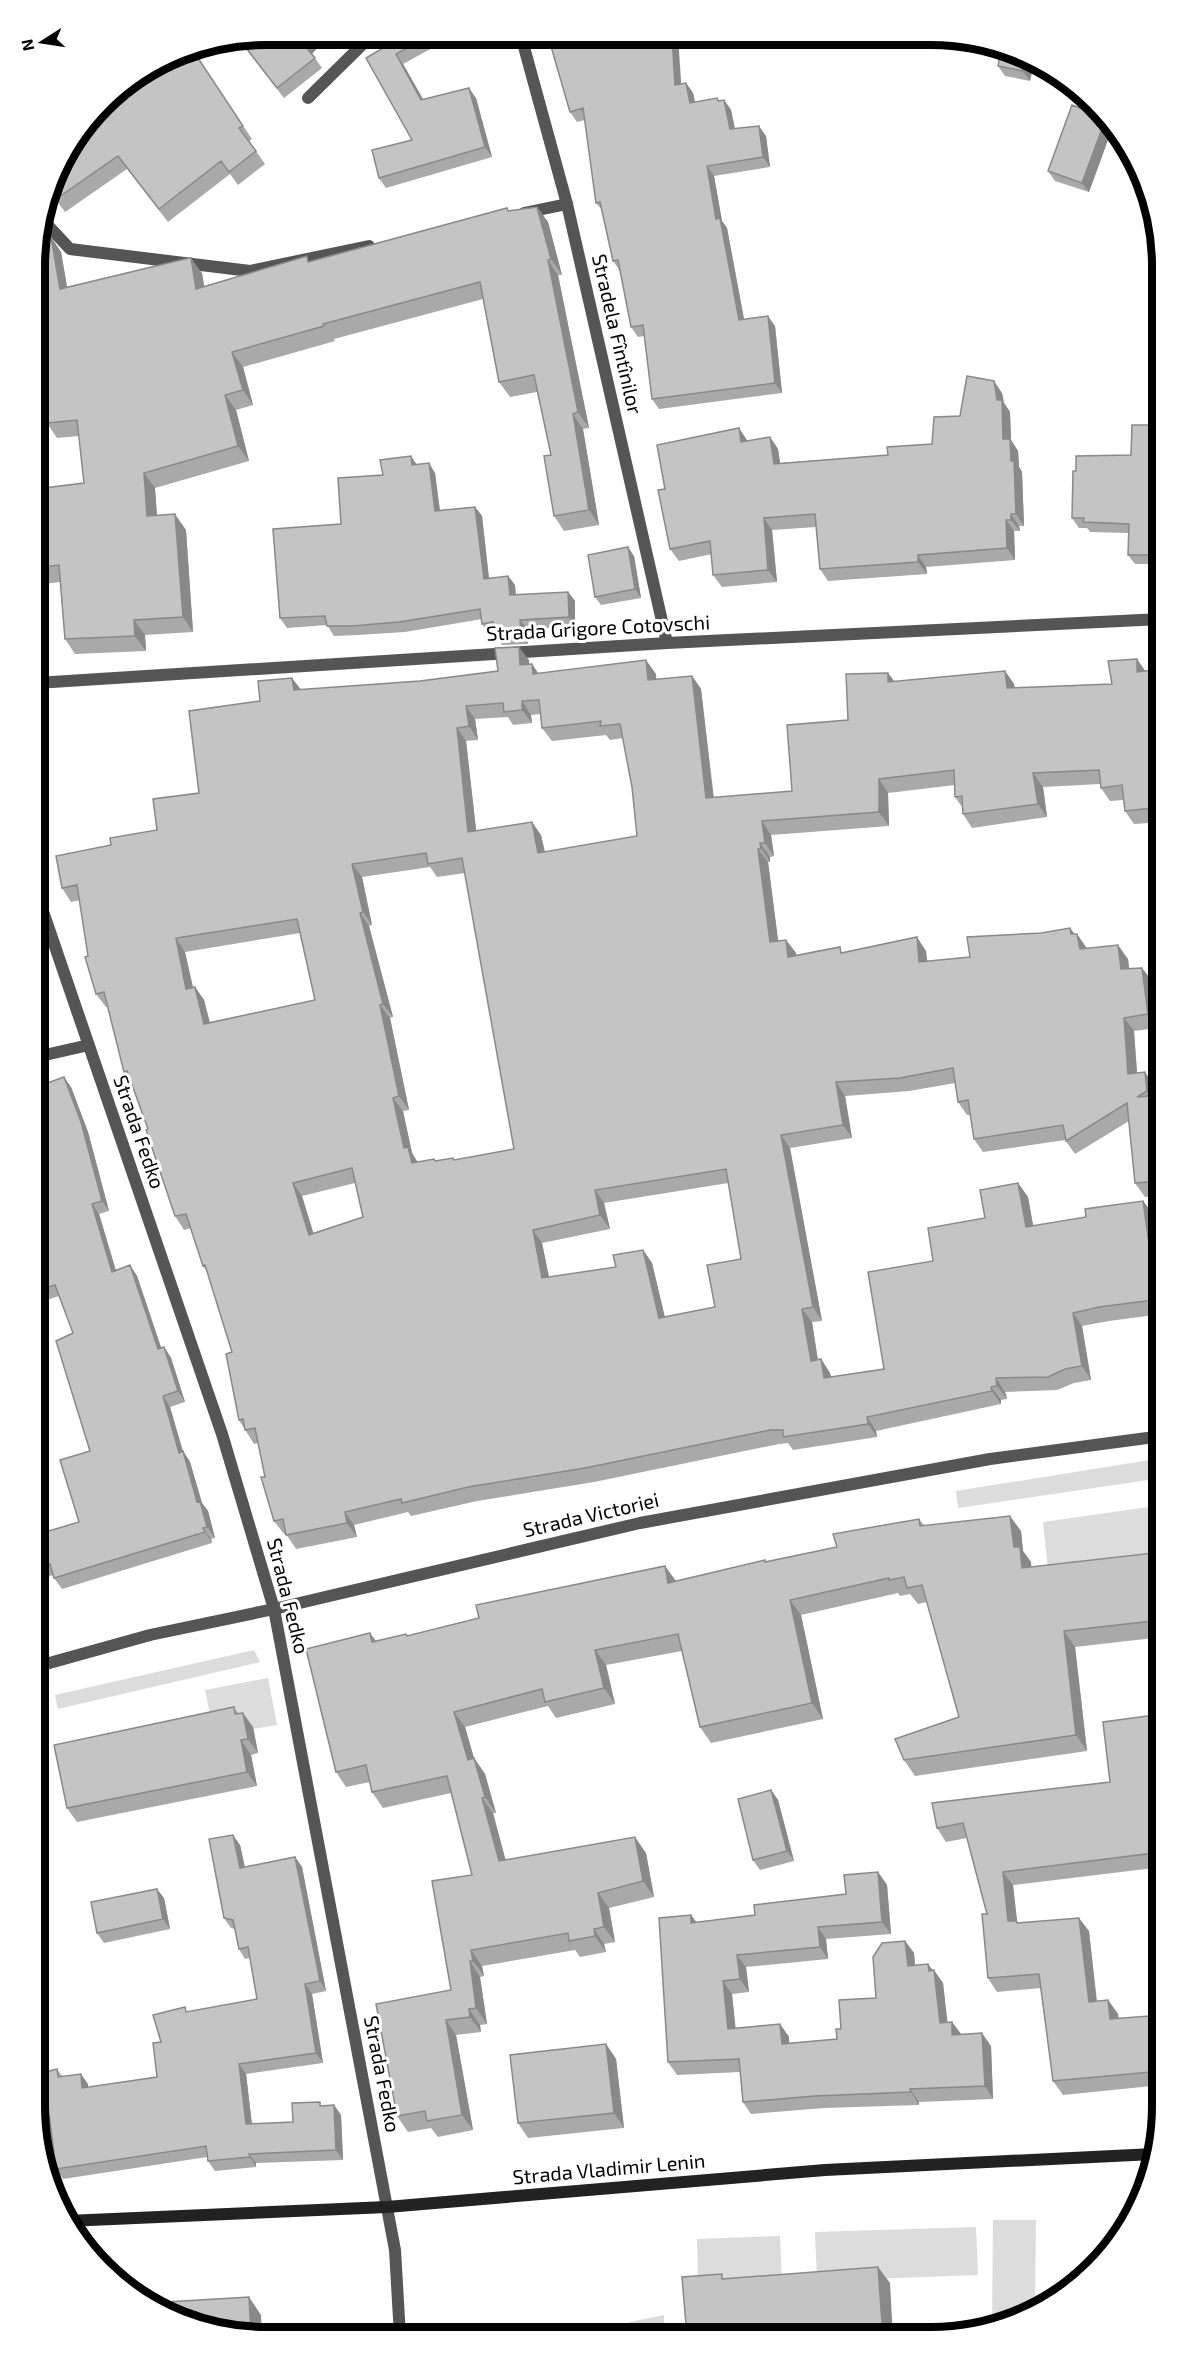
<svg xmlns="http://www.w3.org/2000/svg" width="1197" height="2372" viewBox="0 0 1197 2372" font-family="'Exo 2',sans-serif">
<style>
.green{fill:#dcdcdc}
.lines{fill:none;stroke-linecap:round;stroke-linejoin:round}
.service{stroke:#555;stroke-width:12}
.minor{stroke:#555;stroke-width:12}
.secondary{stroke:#222;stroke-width:12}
.wall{fill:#a9a9a9;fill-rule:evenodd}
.shaded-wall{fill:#898989}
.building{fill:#c4c4c4;stroke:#898989;stroke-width:1.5;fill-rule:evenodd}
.labels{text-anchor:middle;stroke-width:6;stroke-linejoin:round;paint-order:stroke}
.street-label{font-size:20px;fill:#000;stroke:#fff}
.rim{fill:none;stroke:#000;stroke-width:8}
</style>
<rect width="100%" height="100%" fill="#fff"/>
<path class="green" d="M1162,1458v20l-204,30 -2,-17z
M1162,1505v61l-113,13 -6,-57z
M254,1650l6,12 -202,47 -3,-14z
M268,1678l9,47 -24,4v-2l-40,1 -8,-38z
M993,2220h43l-1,91 -30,14 -13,2z
M976,2227l2,48 -161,6 -2,-49z
M780,2236l2,47 -84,3 -1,-47z
M664,2315l1,22h-37l1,-15z"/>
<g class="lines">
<path class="service" d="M308,98l64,-63
M524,213l43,-9
M42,219l28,30 180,22 119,-25"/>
<path class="minor" d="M521,36l46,168 100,439
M36,683l631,-40 495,-24
M36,891l186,543 52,175 121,641 5,86
M36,1057l53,-12
M35,1667l115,-32 124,-26 366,-86 350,-64 172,-23"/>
<path class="secondary" d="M67,2221l320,-14 438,-37 329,-16"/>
</g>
<path class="wall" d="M266,34l46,20 10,14 -38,30 -45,-58z
M385,35l69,1 -51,28 20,35 53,-1 16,59 -106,31 -7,-10 33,-38 -22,-96z
M466,36h12l-9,3z
M192,49l60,90 -3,2 16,23 -27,21 -8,-11 -62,48 -41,-53 -62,43 -15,-20 9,-28 77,-80z
M1033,58l-3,23 -25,-5 -7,-10z
M686,83l7,10 2,9 22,-4 2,3 5,-1 7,10 4,19 31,7 4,31 -56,9 8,45 5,7 17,91 31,7 7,67 -123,16 -7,-10 -8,-63 -6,1 -7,-10 -11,-56 -7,-10 -10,-50 -7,-8 -11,-83 -8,2 -7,-10z
M1085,94l28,32 -24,66 -34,-11 -7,-10 32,-63z
M537,207l11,15 14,53h-4l31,153 -6,1 16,96 -35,6 -10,-15 -3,-61 -14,-63 -27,5 -11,-15 -16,-83 -149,40 1,2 -92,26 10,38 -17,5 13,51 -94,27 2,27 29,15 7,102 -48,3 1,16 -71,3 -10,-15 -5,-57 -24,3v-96l48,-6 -5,-47 -22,2 -10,-15 -9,-88h-2v-99l15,1 10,15 6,35 135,-14 2,13 106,-25 197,-53 2,3z
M1002,393l2,10 6,9 1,28 7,11 1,16 3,5 2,54h-5l1,5h-6l1,29 -89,7 1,7 -99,7 -8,-12 -4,-42 -44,3 5,52 -55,5 -9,-12 -1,-21 -33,7 -9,-12 -5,-60 82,-48 23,-4 8,12 2,14 108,-8 44,-11 28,-28z
M1162,410v154h-27l-7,-9 1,-22 -39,-1 -3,-4h-8l-7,-10 59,-63 23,-30z
M417,465l18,8 5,37 35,-3 7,9 7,62 19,-2 7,9 1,10 52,-3 7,9v26l-48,2 1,15 -26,1 -7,-9v-4l-6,1 -7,-9v-5l-77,13 -47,3 -24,1 -7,-11 -40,3 -7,-10 61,-94 42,-49z
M634,556l7,42 -40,7 -6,-8z
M529,660v5l3,-1 6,9 118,1v6l36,-4 9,13 13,109 78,-7 56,-71 46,-38 111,-11 9,13 1,4 97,-4 33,-13 17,-2v153l-28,2 -9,-13 -1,-11 -14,1 -9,-13 -1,-4 -57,3 4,30 -75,11 -9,-14 -1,-7 -7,-10v-12l-67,8 1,33 -118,9 3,21 -4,1v5h-2l10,79 8,-1 10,13v3l48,-3 82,-2 1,10 43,-4 107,-23 9,15 42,10 1,10 13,-1 10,13 5,47 -23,3 3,42 17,12 2,11 6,-1v100l-17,2 -10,-14 -6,-62 -54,33 -10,-14 -82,12 -9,-13 -4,-24h-3l-9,-13 -3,-19 -46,8 -64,5 7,42 -62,10 32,173 -10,1 6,38 3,-1 9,14 1,4 53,-8 49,-108 52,-43 33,-35 10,14 5,29 53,-9 57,-16 10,13 5,43 4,-1v58l-53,7 -27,5 9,54 -17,3 -17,7 -52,2 2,7 -6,1v4l-125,27 1,6 -84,13 -5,-7 -9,1 -185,38 -117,19 -66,15 -3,-4 -54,13 3,12 -61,12 -10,-15h-2l-10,-13 -16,-78 -4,1 -15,-24 -7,-68 -25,-81 -4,-5 -12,-38 -7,2 -9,-14 -27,-87 -17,-47 -7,-10 -16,-65h-2l-10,-13 -8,-38 -8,-56 -9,2 -9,-14 49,-43 46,-15 42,-37 61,-92 41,-11 119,-9 78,-10zM541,714l1,14 10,13 54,-6 4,5 13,-2 9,49 5,49 -92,16 -4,-17 -65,-4 -10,-90 12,-1 -3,-21 33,-2 5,8 19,-2 -1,-8zM430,867l7,10 28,-4 49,276 -59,11 -19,1 -2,-2 -17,3 -5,-9 -9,-42 6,-1 -19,-92 3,-1 -24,-91 3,-1 -10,-48zM300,933l15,67 -105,22 -6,-22 -9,-13h-2l-8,-35zM355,1183l8,34 -50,16 -11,-37zM728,1183l13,76 -26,48 -50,10 -13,-54 -9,-13 -27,17 -67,10 -7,-34 68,-14 -6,-26z
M36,1087h35l17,45 21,79 -10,3 17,56 14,-5 7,11 24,72 3,-1 7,11 14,44 -15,5 13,44 7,11 12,41 6,8 7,27 -4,1 1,4 -150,46 -8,-11 -1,-3 -18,5v-45l44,-13 11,-71 -17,-118 -14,-37 -24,8z
M919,1519l5,6 97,6 2,20 8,11v5l131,-15v85l-87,10 12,104 -172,25 -11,-16 55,-43 -32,-115 -9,2 -8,-10 -10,2 -2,-3 -97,22 22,104 -112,24 -11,-16 -18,-76 -76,14 9,39 -59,14 -8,-12 -83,21 9,31 11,16 11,39h-3l12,47 141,-7 8,44 -45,11 6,34 -11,2 2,8 -26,5 -5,-7 -93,16 2,10 -4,1 7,47 -7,1 1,7 -25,3 17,95 -35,7 -7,-9 -23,4 -11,-16 54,-126 21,-115 -21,-82 -68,15 -11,-16 -2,-10 -24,5 -10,-15 40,-131 30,-7 2,2 268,-55 89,-21 1,2 71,-15z
M234,1707l4,6 15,14 5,26 -7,2 6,31 -180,36 -10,-14z
M1162,1714v153l-149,18 4,36 1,2 71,8 8,70 11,-1 10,14 1,5 43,-4v70l-99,10 -10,-14 -12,-93 -44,4 -9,-14 -1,-64 -20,-76 -21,4 -9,-14 173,-46z
M771,1790l7,10 16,61 -34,9 -7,-10z
M240,1845l5,22 50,-10 7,10 24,124 -14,3 11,69 -77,11 6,50 41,-2 29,-16 12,-1 7,10 2,45 -87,3v4l-41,4 -7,-10 -1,-4 -144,22 -7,-10 -6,-44 -12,2 -4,-21 23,-37 5,7 26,8v3l69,-10 4,-35 27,-30 69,-13 -7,-41 -5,1 -6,-10 -4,-20 -4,-1 -7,-10z
M878,1872l9,13 4,49 -65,5 2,20 -82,8 3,25 -17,2 3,34 45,-4 9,13v6l48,-4 4,-10 35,-31 29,-57 9,12 1,13 13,-2 15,19 4,39h5l9,12 30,12 2,53 -74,3v3l-95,3 -73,6 -8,-12 -3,-30 -63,3 -9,-13 23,-147 5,7 59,-7 91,-21z
M164,1898l6,31 -66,14 -7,-10z
M606,2044l10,15 8,69 -96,10 -10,-15z"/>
<path class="shaded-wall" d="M313,35h17l-19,20 -7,-10z
M672,37h6l4,58 -7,-10z
M396,54l7,10 26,46 -8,-10z
M1026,56l9,4 -5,21 -7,-10z
M686,83l7,10 4,20 -7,-10z
M469,88l7,10 16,59 -7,-10z
M724,100l7,10 6,29 -7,-10z
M1106,118l7,8 -24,66 -7,-9z
M759,126l7,10 4,31 -7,-10z
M707,166l7,10 8,45 5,7 19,102 -7,-10 -23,-101z
M537,207l11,15 14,53 -11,-16z
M51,237l10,15 9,52 -10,-15z
M191,258l11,15 5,31 -11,-15z
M548,260l10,15 31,153 -11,-16z
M768,316l7,10 7,67 -7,-10z
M232,352l11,15 10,38 -10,-15z
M994,381l8,12 2,10 6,9 1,28 7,11 1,16 3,5 2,54 -8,-12 -5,-53 -8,-22z
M225,395l11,15 13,51 -11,-15z
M573,414l10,15 16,96 -10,-15z
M739,428l8,12 3,14 -9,-12z
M770,437l8,12 4,27 -8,-12z
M411,456l6,9h-5z
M429,463l6,10 6,47 -6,-9z
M144,473l11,15 3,43 -11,-15z
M475,507l7,9 8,72 -6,-9z
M175,514l11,16 7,102 -10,-15z
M1011,514l8,12 1,5 -9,-11z
M764,518l8,12 5,52 -9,-12z
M1006,520l8,11 1,29 -8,-12z
M628,547l6,9 7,42 -6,-9z
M918,555l8,12 1,7 -9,-12z
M508,576l7,9 1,19 -6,-9z
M568,592l7,9v26l-6,-10z
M134,620l11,15 1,16 -11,-15z
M520,620l7,9 1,15 -7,-10z
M519,647l10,13 1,19 -10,-14z
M1137,659l9,13h-9z
M646,660l10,14 1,20 -9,-14z
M532,664l9,14 -8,-4z
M1005,671l9,13 2,18 -9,-14z
M888,673l10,13 -10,-4z
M692,676l9,13 14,123 -9,-14z
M292,678l10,13 -8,-1z
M522,701l9,14 1,8 -10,-13z
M466,706l9,13 3,21 -9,-14z
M457,728l9,13 12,105 -10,-14z
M1033,773l10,14 4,30 -9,-13z
M879,779l9,14 1,33 -10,-14z
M762,821l9,14 3,21 -9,-13z
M532,822l9,13 7,32 -10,-14z
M760,843l10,14v5l-9,-14z
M758,849l10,13 12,93 -10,-13z
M352,864l10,13 10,48 -9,-13z
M360,913l9,13 24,91 -10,-13z
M1070,928l8,10 -1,-4 9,13 3,16 -18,-29z
M917,937l9,14 3,25 -10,-14z
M176,938l9,14 11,50 -10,-13z
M786,940l10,13 2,18 -10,-14z
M1118,945l10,14 3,24 -10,-14z
M1142,968l10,13 5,47 -9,-14z
M195,987l9,13 9,37 -9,-13z
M380,1005l10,13 19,92 -10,-14z
M1124,1018l10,13 4,56 -10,-13z
M1145,1072l9,13 3,20 -10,-14z
M64,1077l7,10 17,45 21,79 -7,-10z
M836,1082l9,14 7,42 -9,-13z
M393,1098l10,13 9,42 5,8 4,15 -9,-13 -8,-15z
M781,1135l9,13 32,173 -9,-14z
M293,1183l9,13 16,52 -9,-13z
M1018,1183l10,14 8,44 -10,-14z
M595,1190l9,13 6,26 -10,-14z
M1143,1201l10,13 7,57 -9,-13z
M92,1204l7,10 20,68 -7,-10z
M533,1230l9,13 10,49 -10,-14z
M643,1250l9,13 16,68 -9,-13z
M130,1265l7,11 28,83 -7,-10z
M802,1309l10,13 8,53 -9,-14z
M1073,1313l9,13 9,54 -9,-14z
M164,1347l7,11 14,44 -7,-11z
M821,1359l9,14 4,18 -10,-13z
M996,1378l9,14 2,7 -10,-13z
M991,1387l10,13v4l-9,-13z
M163,1396l7,11 16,56 -7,-10z
M867,1417l9,14 1,6 -9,-13z
M183,1451l7,11 12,41 6,8 7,27 -8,-11 -10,-25z
M345,1512l9,13 3,12 -10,-14z
M1010,1516l11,15 2,20 8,11 2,21 -11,-15 -8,-21z
M203,1528l8,11 1,4 -7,-11z
M665,1566l11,15 -8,2z
M790,1600l11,15 22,104 -11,-16z
M1064,1631l11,16 12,104 -11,-16z
M370,1633l11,15 -9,-6z
M595,1650l11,15 9,39 -11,-16z
M454,1712l11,15 14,49 -11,-16z
M243,1713l10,14 5,26 -10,-14z
M241,1740l10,15 6,31 -10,-14z
M474,1758l11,16 11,39 -11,-16z
M771,1790l7,10 16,61 -7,-10z
M482,1798l11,15 17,63 -11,-15z
M233,1835l7,10 7,33 -7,-10z
M635,1837l11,16 8,44 -11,-16z
M295,1857l7,10 24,124 -6,-10z
M878,1872l9,13 4,49 -9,-12z
M1003,1872l10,13 4,36 9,13 -18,-13z
M157,1889l7,9 6,31 -7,-10z
M598,1893l11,15 6,34 -11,-15z
M691,1915l9,12 -9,-4z
M1079,1918l10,13 9,84 -9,-13z
M818,1927l8,12 2,20 -8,-12z
M594,1929l10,15 2,8 -11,-16z
M905,1941l9,12 2,26 -8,-13z
M471,1950l11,16 2,10 -11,-15z
M737,1955l9,12 3,25 -9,-13z
M470,1961l10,16 7,47 -11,-16z
M928,1964l7,10 -1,-4 9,13 6,52 -9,-12z
M723,1981l9,13 5,47 -9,-12z
M305,1984l7,10 11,69 -7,-10z
M1108,2000l10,14 2,19 -10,-14z
M469,2009l11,16 1,7 -11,-15z
M446,2020l10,15 17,95 -11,-15z
M952,2022l9,12 -9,1z
M780,2024l9,13 1,19 -8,-12z
M982,2033l9,13 2,53 -8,-13z
M606,2044l10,15 8,69 -10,-15z
M239,2064l7,10 7,60 -7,-10z
M81,2074l7,10 1,14 -7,-10z
M910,2089l9,13v3l-8,-13z
M334,2105l7,10 2,45 -7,-10z
M249,2154l7,9v4l-6,-10z
M878,2267l12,16 3,54h-10z
M249,2297l12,18 1,21h-11z"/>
<path class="building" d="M266,34l47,1 -9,10 11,13 -38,30 -37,-48z
M385,35l44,1 -33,18 25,46 48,-12 16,59 -106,31 -7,-28 40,-10 -46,-82 24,-14z
M548,36l124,1 3,48 11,-2 4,20 27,-5 1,3 6,-1 6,29 29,-3 4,31 -56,9 9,53 4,-1 19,102 29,-4 7,67 -123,16 -9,-74 -12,2 -13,-67 -5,1 -13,-59 -4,1 -13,-95 -13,4z
M1001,48l25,8 -3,15 -25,-5z
M192,49l51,77 -4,2 17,23 -27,21 -8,-11 -62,48 -41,-53 -62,43 -6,-8 9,-27 54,-72 20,-12 3,4 49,-33z
M1085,94l21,24 -24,65 -34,-12 24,-66 8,3z
M537,207l14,52 -3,1 30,152 -5,2 16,96 -35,6 -10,-60 7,-1 -17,-80 -35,7 -19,-100 -157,42 1,2 -92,26 11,38 -18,5 13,51 -94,27 3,43 28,-2 8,103 -49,3 1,16 -70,3 -6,-74 -23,3v-79l48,-6 -7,-63 -30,3 -11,-105v-82l4,-11 11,12 9,52 129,-31h2l5,31 111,-33 1,6 199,-54 1,3z
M967,376l27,5 3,19h5l1,39h7l1,22h3l2,53h-5v6h-5l1,28 -89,7v7l-98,7 -5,-55 -51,4 4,52 -55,5 -3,-34 -40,8 -12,-59 7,-1 -8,-44 82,-17 2,14 29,-5 4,27 114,-9 -1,-8 45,-3 2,-27 26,-1z
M1154,410h8v145h-34l1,-31 -46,-2 1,-4h-12l1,-47h3v-15l55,-1 1,-30h22z
M411,456l1,9 17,-2 6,48 40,-4 9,72 24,-3 2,19 58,-3 1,25 -49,3 1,14 -26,2 -2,-14 -11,2 -2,-15 -81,13 -47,4h-25l-2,-10 -45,2 -7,-89 68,-5 -3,-46 45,-3 -3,-15z
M628,547l7,42 -40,8 -7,-42z
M519,647l1,18 12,-1 1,10 113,-14 2,20 44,-4 14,122 86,-7 -5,-66 61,-5 -2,-46 42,-1v9l117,-11 2,17 105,-4 -4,-23 29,-2v13l25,-3v138l-37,4 -3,-26 -21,3 -2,-18 -66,3 5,31 -75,10 -1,-18 -7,1 -1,-27 -75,9v33l-117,9 3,22h-5l1,5 -3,1 12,93 16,-2 2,17 52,-10 1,6 76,-16 2,25 51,-5 -3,-20 74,-4 29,-5 1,6h6l3,15 38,-4 3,24 21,-1 6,46 -24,4 4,56 17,-2 2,19 -10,6 25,-2v86l-27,2 -8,-80 -61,38 -3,-16 -89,14 -6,-39 -10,2 -5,-34 -53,10 -64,4 7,43 -62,10 32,172 -11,2 9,52 10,-2 3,19 60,-9 -16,-97 65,-11 -5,-33 57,-10 -5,-28 38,-7 8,44 60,-10 -1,-8 58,-8 8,57 11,-2v49l-1,-6 -62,8 -26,6 9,53 -17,3 -17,8 -52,1 1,8 -6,1 1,4 -125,26 1,7 -85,13v-7h-13l-185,38 -117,19 -66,16 -1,-4 -56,13 2,11 -61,12 -3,-16 -9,2 -13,-44h4l-10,-49 -10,2 -2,-11 -4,1 -13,-66 6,-2 -27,-87 -2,1 -17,-52 -11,2 -29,-86 2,-1 -21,-58 -3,1 -20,-80 -8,2 -11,-37 3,-1 -11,-71 -15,3 -6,-32 55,-11 -1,-7 47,-8 -4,-31 46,-6 -10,-82 71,-10 -2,-20 34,-3 2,12 126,-9 78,-10 -3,-23zM539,700l3,28 59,-7 -1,5 20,-2 12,63 5,49 -99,17 -6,-31 -64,10 -11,-104 12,-2 -3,-20 37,-3 1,9 18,-2v-9zM426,853l2,11 34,-6 52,291 -60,11 -1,-2 -18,3 -1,-2 -22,4 -4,-16 -4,1 -11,-50 6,-2 -19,-91 3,-1 -23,-91 3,-1 -11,-48zM297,919l18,81 -111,24 -9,-37 -9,2 -10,-51zM352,1168l11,49 -54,18 -16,-52zM726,1169l15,90 -34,6 8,42 -56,11 -16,-68 -30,5 3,12 -74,11 -9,-48 67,-15 -5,-25z
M64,1077l17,45 21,79 -10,3 20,68 18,-7 28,84 6,-2 14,44 -15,5 16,57 4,-2 14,51 3,-1 7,26 -4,1 2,4 -151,46 -4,-14 -15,4v-33l44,-13 -19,-62 30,-9 -34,-110 17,-8 -18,-48 -20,6 1,-204z
M1010,1516l4,31h6l2,21 140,-16v68l-98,11 12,104 -172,25 -9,-21 64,-22 -37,-132 -15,3 -3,-11 -15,3v-2l-99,22 22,103 -112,24 -22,-93 -83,16 9,38 -59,14 -3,-13 -88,23 14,48 6,-2 11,39 -3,1 17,63 136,-24 8,44 -45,12 6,34 -10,2 1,7 -26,5 -1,-8 -97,17 2,11h-3l6,47 -7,1 1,8 -24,3 16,95 -35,6 -2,-10 -28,5 -21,-112 75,-14 -19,-109 40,-6 -25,-99 -75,16 -6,-27 -30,7 -30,-123 64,-16 2,9 34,-8 1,2 72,-18 -3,-13 189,-39 3,17 97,-23v2l72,-15 -4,-13 86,-15 1,7z
M234,1707l1,7 8,-1 5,26 -7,1 6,32 -180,36 -13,-63z
M1162,1714v138l-159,20 5,49h8l1,2 62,-5 10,84 19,-2 2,19 52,-4v56l-109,10 -14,-107 -51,4 -6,-64h5l-24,-91 -26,5 -5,-25 178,-21 -7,-60z
M771,1790l16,61 -34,9 -15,-61z
M233,1835l7,33 55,-11 25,124 -15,3 11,69 -77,11 7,60 47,-2 -1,-19 28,-1v4l14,-1 2,45 -87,4 1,3 -42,4 -2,-15 -150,23 -7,-55 -13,2 -2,-10 1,-31 22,-6 1,8 23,-3 1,14 75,-11 -4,-34 8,-1 -8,-27 32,-8 1,5 71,-13 -9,-52 -9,2 -6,-29 -9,-2 -15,-79z
M878,1872l4,50 -64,5 2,20 -83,8 3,24 -17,2 5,48 52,-5 2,20 55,-5 -1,-10h5l-2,-29 37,-2 -3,-41 9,-14 23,-2 3,25 20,-2 1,7 5,-1 6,53 12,-1v13l30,-2 3,53 -75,3 1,3 -96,4 -72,6 -4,-43 -71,3 -9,-144 32,-3v8l64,-8 -1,-10 92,-11 -2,-19z
M157,1889l6,30 -66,14 -6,-31z
M1159,1929h3v17z
M606,2044l8,69 -96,10 -8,-68z
M878,2267l5,70h-196l-5,-60 40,-3v5z
M249,2297l2,39 -15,-1 -72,-21 3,-4 -1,-8z"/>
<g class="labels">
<g class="street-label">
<text transform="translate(617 334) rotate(77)" y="7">Stradela Fîntînilor</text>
<text transform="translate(598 628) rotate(-3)" y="7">Strada Grigore Cotovschi</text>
<text transform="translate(139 1132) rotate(71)" y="7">Strada Fedko</text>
<text transform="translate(591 1515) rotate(-13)" y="7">Strada Victoriei</text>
<text transform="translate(288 1596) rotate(76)" y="7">Strada Fedko</text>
<text transform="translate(382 2074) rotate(79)" y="7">Strada Fedko</text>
<text transform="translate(609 2169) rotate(-5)" y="7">Strada Vladimir Lenin</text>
</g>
</g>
<path d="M0 0H1197V2372H0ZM266 45H931A221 221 0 0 1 1152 266V2106A221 221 0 0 1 931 2327H266A221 221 0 0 1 45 2106V266A221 221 0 0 1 266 45Z" fill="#fff" fill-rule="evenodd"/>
<path class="rim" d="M266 45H931A221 221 0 0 1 1152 266V2106A221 221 0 0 1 931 2327H266A221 221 0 0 1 45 2106V266A221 221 0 0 1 266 45Z"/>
<g transform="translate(42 42) rotate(258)" stroke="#ffffff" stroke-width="4.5" paint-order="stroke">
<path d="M0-4.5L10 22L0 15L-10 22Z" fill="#000000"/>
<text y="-9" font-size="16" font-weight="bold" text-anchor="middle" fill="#000000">N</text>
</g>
</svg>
